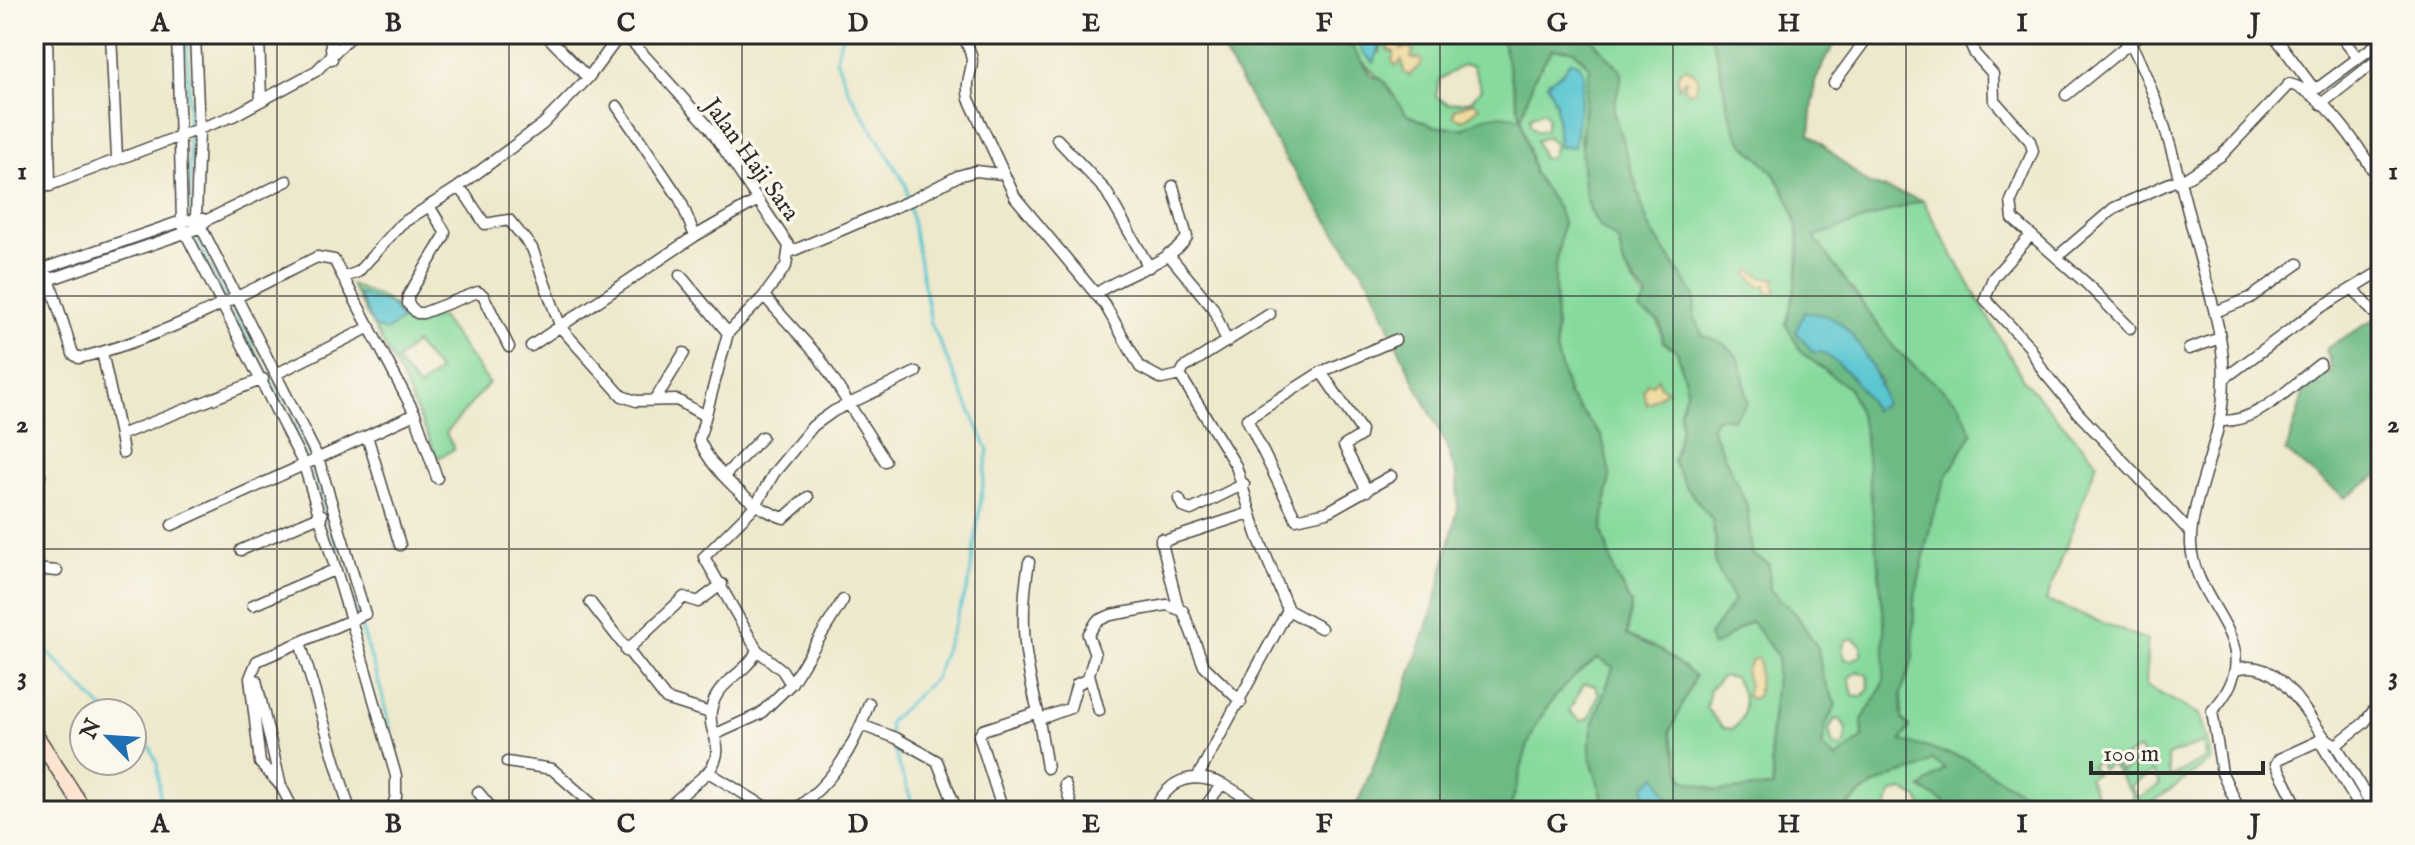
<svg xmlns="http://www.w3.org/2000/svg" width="2415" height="845" viewBox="0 0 2415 845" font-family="'IM FELL English',serif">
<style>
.green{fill:#86da9d;stroke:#588264;stroke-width:2;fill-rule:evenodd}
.forest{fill:#6cba84;stroke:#4c7258;stroke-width:2;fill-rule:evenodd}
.sand{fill:#eeda9e;stroke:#8c8264;stroke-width:2}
.water{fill:#5ac6d2;stroke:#42787e;stroke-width:2}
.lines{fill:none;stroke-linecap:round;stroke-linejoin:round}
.stream{stroke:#5ac6d2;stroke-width:3}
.street-casing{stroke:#484743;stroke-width:13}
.secondary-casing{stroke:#484743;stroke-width:17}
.street{stroke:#fff;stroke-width:10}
.secondary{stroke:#fde4d1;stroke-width:14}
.grid{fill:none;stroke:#2b2b2b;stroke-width:2;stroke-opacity:0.55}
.labels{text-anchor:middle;stroke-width:7;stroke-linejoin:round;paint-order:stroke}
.street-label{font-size:24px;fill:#2b2b2b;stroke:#fbf7ec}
.neatline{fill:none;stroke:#2b2b2b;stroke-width:3}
.grid-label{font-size:26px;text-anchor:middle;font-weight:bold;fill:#2b2b2b}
</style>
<rect width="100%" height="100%" fill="#fbf7ec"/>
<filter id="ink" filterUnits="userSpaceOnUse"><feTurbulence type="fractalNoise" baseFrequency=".0125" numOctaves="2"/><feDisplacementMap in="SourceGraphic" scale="16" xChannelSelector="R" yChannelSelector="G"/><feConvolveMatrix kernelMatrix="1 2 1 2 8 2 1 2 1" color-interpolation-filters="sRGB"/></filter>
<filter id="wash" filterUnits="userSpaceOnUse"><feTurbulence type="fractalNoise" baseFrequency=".006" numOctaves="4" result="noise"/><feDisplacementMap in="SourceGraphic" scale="32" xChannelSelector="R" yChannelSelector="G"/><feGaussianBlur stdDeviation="1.8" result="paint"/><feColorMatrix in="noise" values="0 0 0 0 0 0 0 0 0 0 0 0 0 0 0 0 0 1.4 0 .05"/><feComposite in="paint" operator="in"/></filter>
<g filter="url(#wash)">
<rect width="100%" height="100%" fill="#eee8cc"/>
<path class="green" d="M1343,34h12l9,19h16l4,-19h111l8,9 18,74 13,-39 18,-29 22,1 16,17 -10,75 20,85 18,13c3,9 3,22 8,30 14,27 33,40 37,72l14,9 10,38 -7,21 1,18 -8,34 14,26 25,31 4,24 -2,19 20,39 -25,35 4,10 38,-25 27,36 -8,82 3,48 -56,4 -34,-12 -13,-47 9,-24 -17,-57 -35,-16 4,-31 -16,-30 -13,-44 8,-56 -8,-37 -33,-41 -13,-46 -1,-78 8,-50 -5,-13 -24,-36 -13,-54c-37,6 -80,19 -114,-4 -13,-8 -15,-27 -25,-35 -16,-12 -27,-28 -39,-46zM1463,65l10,1 8,23 -10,12 -22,3 -13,-7 3,-17zM1564,71l20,4 -11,72 -14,-1 -3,-44 -9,-19zM1544,111l4,8 -3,11 -9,1 -6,-6v-8zM1547,136l8,9 -4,13h-8l-7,-17zM1721,677h13c11,18 17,37 -1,52l-10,-1 -17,-20 4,-19z
M1587,34h123c14,33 12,68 28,101 6,13 21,21 30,32 42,50 35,101 18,158l16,28 48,36 14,40 20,191v63l-22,37 1,17 -27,22 -14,-12 4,-23 10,-19 -14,-30 -4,-27 -23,-35 -25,-23 -1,-26 -17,-10 -5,-48 -36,-79 6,-10 31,-15c-8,-36 -3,-55 -45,-65l-9,-20 1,-21 -46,-69 -10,-32 -26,-84 9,-39zM1847,639h7l7,6v10l-9,5 -7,-1 -3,-11zM1859,671l9,5 1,13 -7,8 -9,-1 -4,-19zM1835,719l6,1 5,9 -1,14 -6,5 -7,-5 -3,-14z
M1922,200l102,181 73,81 -51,139 101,39 -1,46 54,29 12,45 -72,51h-29l23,-14 -23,-33 -9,5 -4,-8 -7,4 5,8 -8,5 17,33h-10l-4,-9 -70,-10 -56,-34 -64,-17 9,-14 -8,-8 -1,-25 12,-37 1,-55 18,-84 15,-42 25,-43 -76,-83 -83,-114zM2202,743l5,15 -37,19 -3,-21zM2139,749l6,10 -25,13 -5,-10zM2153,772l7,13 -22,13 -8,-12z
M351,285l34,14 31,24 25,-6 48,66 -43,50 8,16 -16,9 -40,-87zM415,343l24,28 -20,17 -23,-27z
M1598,658l16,9c-8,24 -21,50 -24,75 -2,24 16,52 13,69h-95c10,-21 12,-44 20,-66 13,-38 38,-65 70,-87zM1584,684l11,1 4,8 -10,26 -8,2 -12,-10z
M1933,760l13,9 -25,19 37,23h-34l-6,-13 -14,-7 -12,1 -6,19h-44c15,-15 34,-30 55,-36 15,-4 23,-6 36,-15z"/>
<path class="forest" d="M1213,34h130l29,42 12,5 22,33 27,12 31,3c21,-16 32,-16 57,-11l-18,-74 -8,-10h92l35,38 -9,39 26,84 10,32 46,69 -1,21 9,19c42,11 37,30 45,66l-15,17 -16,-2 -6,10 36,79 5,48 17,10 1,26 25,23 23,35 4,27 14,30 -10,19 -4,23 14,12 27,-22 -1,-17 22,-37v-63l-20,-191 -14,-40 -48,-36 -16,-28c16,-57 24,-108 -18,-158 -9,-11 -24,-19 -30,-32 -16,-33 -14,-68 -28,-101l129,1 -24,46 -5,53 57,49 55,17 -108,37 82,113 63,53 13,30 -25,43 -15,42 -18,84 -1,55 -12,37 1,25 8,8 -9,14 64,17 56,34 70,10 4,9h-137l-37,-23 24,-19 -12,-9c-13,9 -21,11 -36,15 -21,6 -40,21 -55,36h-179l6,-11 -7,11h-59c3,-17 -15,-45 -13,-69 3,-24 16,-51 23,-75l-15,-9c-32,22 -57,49 -70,87 -8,22 -10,45 -20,66h-154l50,-117 31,-91 23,-95 -1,-31 -11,-33 -44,-88 -30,-71 -87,-127zM1552,49l22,1 16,17c-7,41 -18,124 9,158 4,6 13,10 19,15l7,29 22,28 -8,13 22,13 2,19 14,9 10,38 -7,21 1,18 -8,34 14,26 25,31 4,24 -2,19 20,39 -25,35 4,11 38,-26 27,36 -8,82 3,48 -56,4 -34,-12 -13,-47 25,-56 -33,-25 -35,-16 4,-31 -16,-30 -13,-44 8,-56 -8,-37 -33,-41 -13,-46 -1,-78 8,-50 -5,-13 -24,-36 -13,-54 13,-41zM1822,352l44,8 15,21 -7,29c-14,-26 -27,-42 -52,-58z
M2381,314v159l-36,25 -59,-46 19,-64 27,-17 -6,-22c18,-14 38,-21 55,-35z"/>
<path class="sand" d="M1400,41l1,8 8,-2 4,4 -2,7 10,1 1,4 -13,13 -5,-4 -2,-12 -6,6 -4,-4 2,-10 -7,-2 4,-8z
M1685,68l9,4 4,9 -3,10 -7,2 -4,-4 2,-9 -8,8v-14z
M1473,102l7,5 -16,13 -11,-4 2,-7z
M1751,270l13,8h13l-3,5 3,8 -9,3 -2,-9 -6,2 -13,-14z
M1658,378l2,8 7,4 -20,15 -4,-14 4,-8 5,1z
M1753,659h6l-1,37 -8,3 -4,-4 3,-9 -4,-15z"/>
<path class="water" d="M1355,34h29l-10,29 -10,-10z
M1570,61l9,2 5,12 -10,72h-15l-3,-44 -9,-20 17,-12z
M358,293l32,11 12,16 -16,11 -12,-4z
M1804,312c8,1 18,2 25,5 26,9 51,61 56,87l-11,6c-14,-25 -27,-42 -52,-58l-8,1 -18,-21z
M1657,776l12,24 -6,11 -18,-12v-13z"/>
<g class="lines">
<path class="stream" d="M187,34l4,185
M842,34l-6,25 12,31 58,95 2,12
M194,234l32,64
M230,305l74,137 5,16
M311,465l71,229 21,92 -2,6
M34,638l67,69 11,6
M132,723l9,4 16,36 4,48
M890,732l-1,-10 46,-44 34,-95 19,-133 -57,-127 -22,-119
M890,739l25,72
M1669,800l39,11"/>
</g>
</g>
<g filter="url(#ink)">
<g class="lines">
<defs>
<path id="street" d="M47,34l3,152
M111,34l6,124
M177,34l5,187 3,11 119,233 47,155 14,-6 -47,-156 -122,-241 3,-86 -4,-97
M259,34l2,67
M330,34l2,25
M545,34l43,44
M625,34l84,93 80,119 -3,20 -22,30 -36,37 -29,107c15,33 51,67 85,78l24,-21
M962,34c21,37 1,34 7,65l46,98 90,108 35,62 22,12 18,-4
M1966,34l9,20 18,20 1,26 36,41 3,10 -22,50 2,18 73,64 44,45
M2126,34c36,66 52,140 71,213 13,49 31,98 26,149 -3,48 -34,108 -32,149 4,66 83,99 21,166l10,62 18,38
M2273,34l38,51 7,3 63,-47
M2339,34l19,24
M1834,83l36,-49
M2066,95l75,-61
M2321,104l60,-47
M617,106l63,93 15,37
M1057,139l49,52 43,76
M2180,182l42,-27 67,-71c34,7 71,64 88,93
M457,188l86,-64 45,-46 33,-44
M34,191l199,-75 83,-45 37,-37
M429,206l16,26 -1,5 -36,59v8l9,9h6l55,-21 5,3 26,52
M2031,235l-38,43 -8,21 44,47 14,25 35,42 113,120
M790,252l124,-53 44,-23 18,-5 26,3
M1168,254l45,54 14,34
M2057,257l57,-49 65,-29
M46,269l27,85 6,4c83,-20 162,-63 238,-101l17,3 81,154 22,64
M34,272l148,-51 21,-2
M680,275l48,58
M345,277l13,-5 43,-48 56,-36 8,6 20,30 24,-4 23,28 29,80 61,68 14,5 41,-1 28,16
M34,285l165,-57 8,-8 80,-39
M2353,288l20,24 8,-2
M1096,294c24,-19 77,-32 91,-57l-14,-51
M764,296l55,61 66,104
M2215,312l35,-14 48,-34
M531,346l164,-110 63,-36
M2189,349l31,-11
M102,352l18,83 143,-56
M1321,372l40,58 -1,6 -16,10 23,45
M276,374l94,-47
M2225,378l93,-69 63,-38
M655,400l29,-47
M2221,421c37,2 71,-36 99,-57
M120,435l3,18
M367,436l33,109
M725,475l37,-38
M1391,476l-64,36 -31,7 -49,-100 74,-47 74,-32
M1179,499l4,8 8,3 53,-26
M34,509l6,-34
M172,525l243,-111
M1161,539l17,68
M1161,542l89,-29
M241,550l81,-35
M34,569l23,2
M590,602l76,97 44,14
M253,605l81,-35
M1288,610l33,18
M300,642l50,169
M626,651l58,-54 14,5 24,-18
M2237,669c41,-13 66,41 88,69l11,7 28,-22 17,-22
M256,680l25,106 13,25
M791,684l52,-84
M1099,711l-10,-37 6,-20 -7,-19 9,-14 14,-6 56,-10 16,6 21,55 37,36
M1038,714l9,54
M1040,719l30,-11 7,-24 13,-6
M861,725l35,13 41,23 20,50
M716,734l44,-20 31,-30 -9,-14 -25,-20
M2319,740l43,71
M2336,745l39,66
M507,762l45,7 48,42
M1197,778l91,-168 -31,-76 -21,-68 -56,-91 4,-7 86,-54
M1065,784l8,27
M281,786l-21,-23 -10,-85 7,-17 94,-41 45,156v21l-6,14
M478,792l16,19
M2365,795l16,-11
M664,811l44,-39
M772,811l-64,-39c21,-26 -1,-37 3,-61 5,-31 36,-36 46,-61l-53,-93 52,-52 18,-32 39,-47 21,-15 82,-39
M793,811c40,-29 61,-62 76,-108
M1003,811l-24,-75 4,-6 55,-18c-14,-55 -19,-93 -9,-150
M1152,811c7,-10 14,-22 25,-28 29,-16 65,11 86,28
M1202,811l20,-27
M2300,811l-24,-47 3,-5 46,-21"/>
<path id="secondary" d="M34,732l51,79"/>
</defs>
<use href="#street" class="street-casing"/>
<use href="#secondary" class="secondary-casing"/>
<use href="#street" class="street"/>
<use href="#secondary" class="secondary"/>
</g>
</g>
<path class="grid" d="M277,34v777M509,34v777M742,34v777M975,34v777M1208,34v777M1440,34v777M1673,34v777M1906,34v777M2138,34v777M34,296h2347M34,549h2347"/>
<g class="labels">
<g class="street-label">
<text transform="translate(752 159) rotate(54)" y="8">Jalan Haji Sara</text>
</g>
</g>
<rect width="2415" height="845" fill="none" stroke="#fbf7ec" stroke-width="88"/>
<g transform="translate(108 737) rotate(295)"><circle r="38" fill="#fbf7ec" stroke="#a8a59f" stroke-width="2"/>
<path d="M0-6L14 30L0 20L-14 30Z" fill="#1f6fb2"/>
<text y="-12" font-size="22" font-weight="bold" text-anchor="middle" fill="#2b2b2b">N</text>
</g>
<path d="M2091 761v12h172v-12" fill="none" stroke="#2b2b2b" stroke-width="4"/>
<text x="2103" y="761" font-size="24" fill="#2b2b2b" stroke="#fbf7ec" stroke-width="6" paint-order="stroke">100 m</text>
<rect x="44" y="44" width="2327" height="757" class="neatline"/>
<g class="grid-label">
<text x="160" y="31">A</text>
<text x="393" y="31">B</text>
<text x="626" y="31">C</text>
<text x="858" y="31">D</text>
<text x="1091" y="31">E</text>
<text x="1324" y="31">F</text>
<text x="1557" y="31">G</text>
<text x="1789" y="31">H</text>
<text x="2022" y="31">I</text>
<text x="2255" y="31">J</text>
<text x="22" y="179">1</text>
<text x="2393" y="179">1</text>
<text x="22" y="432">2</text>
<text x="2393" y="432">2</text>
<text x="22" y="684">3</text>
<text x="2393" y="684">3</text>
<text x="160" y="832">A</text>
<text x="393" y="832">B</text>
<text x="626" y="832">C</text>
<text x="858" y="832">D</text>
<text x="1091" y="832">E</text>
<text x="1324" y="832">F</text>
<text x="1557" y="832">G</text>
<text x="1789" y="832">H</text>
<text x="2022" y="832">I</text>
<text x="2255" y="832">J</text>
</g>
</svg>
